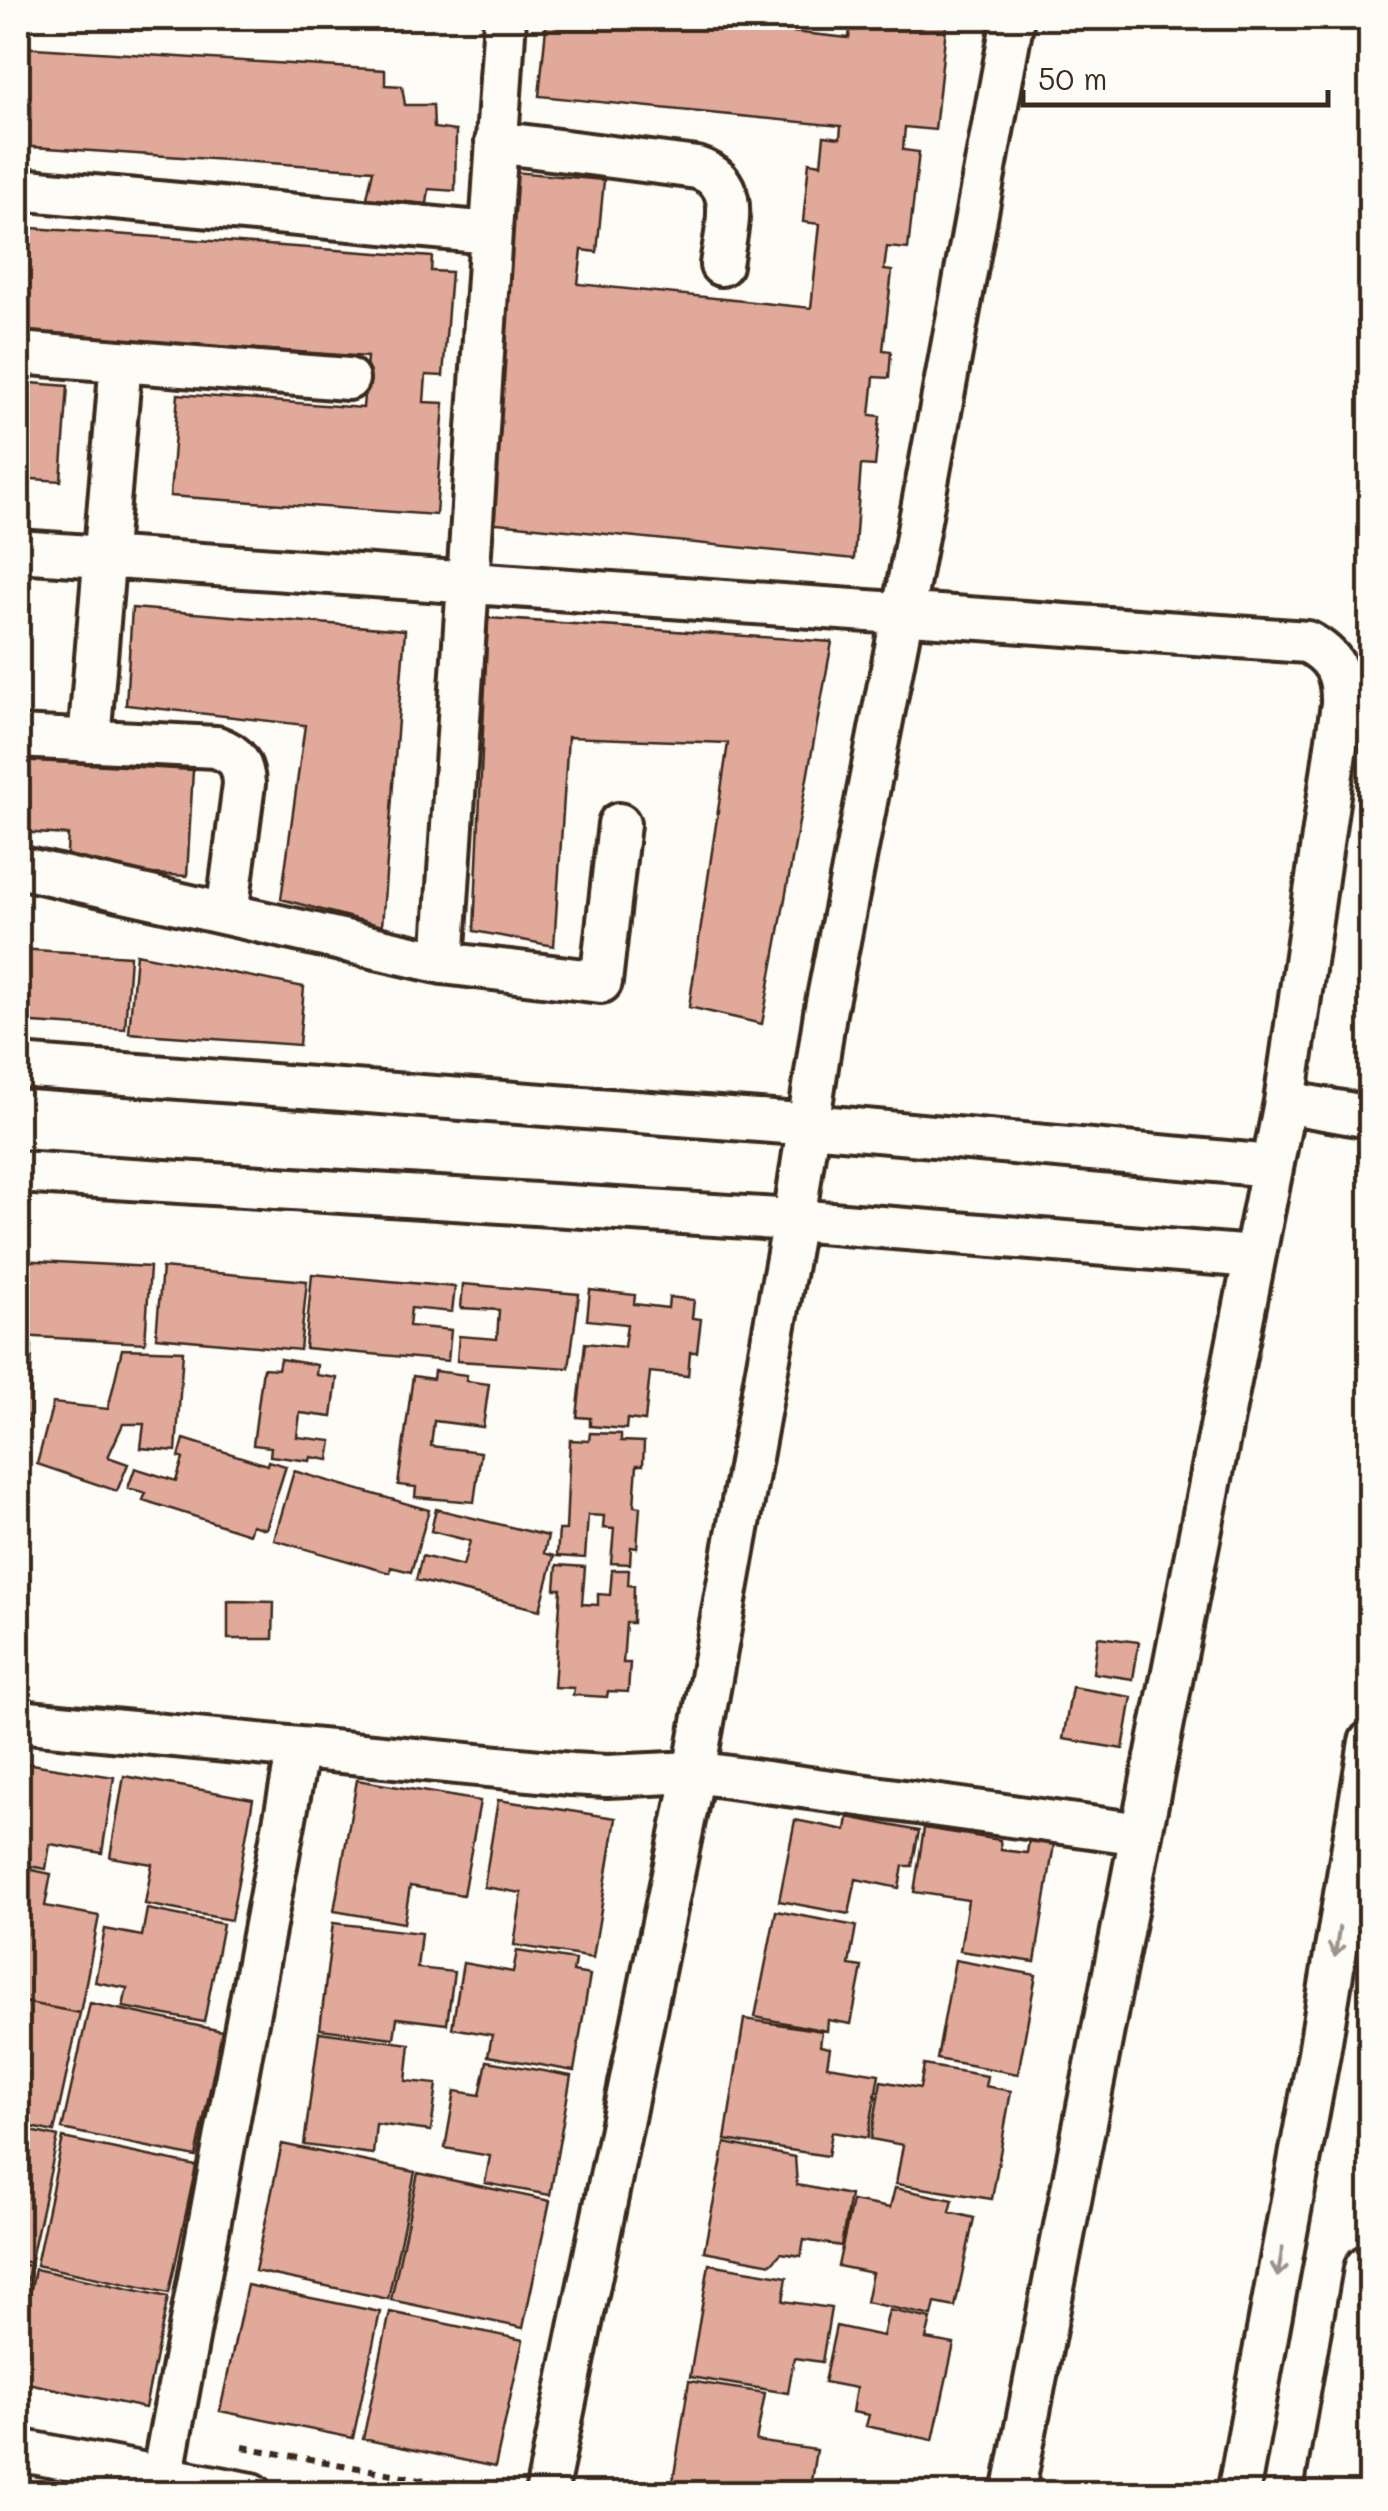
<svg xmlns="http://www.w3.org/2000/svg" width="1388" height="2511" viewBox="0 0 1388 2511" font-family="Mali,sans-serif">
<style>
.building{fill:#e1a99a;stroke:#3b2a1e;stroke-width:2.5}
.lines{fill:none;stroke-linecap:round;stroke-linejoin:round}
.minor-casing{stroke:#3b2a1e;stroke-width:48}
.major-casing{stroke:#3b2a1e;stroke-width:58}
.path{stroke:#3b2a1e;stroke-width:6;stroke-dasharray:8 8;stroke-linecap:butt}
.minor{stroke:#fdfcf7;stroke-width:40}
.major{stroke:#fdfcf7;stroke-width:50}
.oneway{stroke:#9c938a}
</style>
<rect width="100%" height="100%" fill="#fdfcf7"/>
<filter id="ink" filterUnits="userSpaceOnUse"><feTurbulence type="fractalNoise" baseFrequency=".01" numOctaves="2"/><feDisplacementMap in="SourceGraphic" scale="20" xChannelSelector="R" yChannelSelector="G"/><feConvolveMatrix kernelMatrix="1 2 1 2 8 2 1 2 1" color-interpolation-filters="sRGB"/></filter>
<g filter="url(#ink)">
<path class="building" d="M547,18h115l187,20 2,-20h96l-12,112 -30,-3 -2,23 16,2 -11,97 -21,-2 -3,23 8,1 -9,79 8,1 -2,27 -15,-1 -4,38 10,1 -5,50 -14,-1 -7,94 -377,-38 37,-349 90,8 -7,72 -15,-2 -4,34 233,24 9,-84 -17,-2 6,-60 12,2 3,-28 16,2 1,-12 -302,-30z
M18,47l367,23v15l17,1 3,19h28l1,23 22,3 -1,60 -26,-2 -2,15 -60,-6 6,-28 -355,-24z
M18,227l414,30 -1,14 20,1 -8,104 -17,-1 -2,27 20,1 -8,112 -266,-19 8,-102 185,14 4,-51 -349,-25z
M18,382l50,4 -7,95 -43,-3z
M132,608l273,22 -23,296 -101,-27 24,-174 -179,-20z
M488,618l344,24 -70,382 -73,-17 39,-264 -160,-6 -14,209 -80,-15z
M18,760l175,10 -6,106 -121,-7 2,-34 -50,-3z
M18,949l112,7 -5,73 -107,-7z
M136,954l168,33 -5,58 -170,-12z
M18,1260l132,7 -5,76 -127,-7z
M162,1268l145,13 -7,69 -144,-13z
M312,1274l143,13 -3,25 -41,-4 -2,18 42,4 -3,31 -143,-13z
M463,1284l116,10 -10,74 -112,-7 2,-25 38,3 2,-29 -38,-2z
M590,1290l45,5 -1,9 34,4 1,-11 25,3 -2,18 9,1 -4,33h-7l-2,24 -38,-4 -5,49 -18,-2 -1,10 -36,-3v-8l-13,-1 8,-74 39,4 3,-23 -40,-4z
M18,1346h14l-2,75h-12z
M122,1349l61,2 -7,100 -35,-3 3,-24h-21l-15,33 20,7 -11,27 -80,-27 16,-61 55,6z
M280,1359l37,6 -1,10 21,3 -5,39 -32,-4 -3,24 35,4 -3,19 -18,-3 -1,4 -40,-5 1,-9 -18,-2 10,-77 15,1z
M434,1371l33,4 -1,6 23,3 -6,43 -49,-6 -3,25 50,6 -7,50 -59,-5 1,-10 -18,-2 15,-109 20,3z
M590,1433l31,1v7l23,1 -1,23h-6l-3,41 6,1 -3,41 -6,-1 -1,17 -19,-1 3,-34 -11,-1 1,-12 -16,-1 -3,43 -28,-2 2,-26h7l4,-90 19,1z
M184,1439l83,26 1,-4 18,5 -20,63 -14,-4 -3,9 -106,-34 3,-7 -18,-5 7,-20 41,13 7,-22 -4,-2z
M18,1446l9,4 -7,23 -2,-1z
M294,1471l135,39 -18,62 -20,-5 -1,6 -116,-33z
M436,1509l112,27 -4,17 10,3 -14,54 -124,-30 6,-24 41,10 7,-25 -39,-10z
M557,1565l28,2 -3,37 16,1v-11l12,1 2,-25h17l-1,15 6,1 -1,37h-7l-3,40h7l-2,29 -20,-1 -1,6 -34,-2 1,-7 -20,-1 7,-98h-6z
M228,1601l46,1 -1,37h-45z
M1098,1637l41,5 -6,37 -40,-6z
M1072,1687l60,10 -9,52 -60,-10z
M18,1762l96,15 -12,76 -52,-9 -4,25 -28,-5z
M124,1776l129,23 -22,121 -86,-16 7,-40 -42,-7z
M357,1780l123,21 -17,94 -53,-9 -6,37 -70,-12z
M498,1800l118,18 -23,140 -79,-13 8,-52 -38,-6z
M848,1817l71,14 -7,35h-9l-4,22 -43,-9 -7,35 -70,-13 16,-81 51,10z
M924,1828l76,12 1,10 26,3 2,-13 25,4 -19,118 -75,-11 8,-51 -54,-8z
M18,1867l33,7 -6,32 54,10 -19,97 -62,-12z
M147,1909l76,15 -19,98 -81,-15 4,-19 -32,-6 10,-53 37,7z
M776,1911l80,15 -7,39 13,2 -11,57 -23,-4 -1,11 -72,-14z
M333,1923l88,10 -4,35 37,4 -7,52 -50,-6 -3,20 -74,-9z
M517,1951l58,9 -2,12 17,3 -16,96 -86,-15 4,-21 -40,-7 11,-65 50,9z
M955,1960l81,15 -18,99 -81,-15z
M18,2001l62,12 -26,119 -36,-8z
M90,2003l132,28 -26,126 -134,-28z
M744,2019l78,12 -2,15 10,2 -3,18 52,8 -11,64 -36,-6 -4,24 -103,-16z
M319,2032l91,12 -4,37 31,3 -6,47 -55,-7 -3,30 -69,-9z
M487,2061l84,15 -21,119 -65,-12 5,-27 -45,-8 10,-57 25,4z
M924,2065l63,11 -2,10 26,5 -19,108 -96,-15 7,-39 -32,-6 10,-58 39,7z
M18,2128l40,9 -28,126 -12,-3z
M63,2138l133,28 -27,127 -133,-28z
M725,2143l70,14 2,28 53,10 -9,51 -37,-6 -3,16 -20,-3 -10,11 -67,-13z
M282,2144l133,28 -27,127 -133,-28z
M418,2173l132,28 -27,127 -132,-28z
M895,2188l58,12 -3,12 24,6 -19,89 -20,-4 -3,13 -66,-14 6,-29 -34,-7 14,-65 38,7z
M18,2264l12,2 -12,58z
M709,2264l78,13 -4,24 48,7 -9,54 -28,-4 -6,35 -98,-16z
M35,2269l133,28 -23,111 -127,-27v-29z
M247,2285l133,27 -27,126 -133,-27z
M889,2310l42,9 -5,20 28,5 -21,96 -67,-14 3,-11 -17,-3 4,-24 -32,-6 12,-56 47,10z
M390,2312l133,28 -28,127 -132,-28z
M689,2381l76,12 -9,48 60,9 -7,44h-138z"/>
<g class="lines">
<defs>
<path id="minor" d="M496,142l201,26c46,15 29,59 24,97
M18,189l472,44
M18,353l330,26
M18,551l1289,91c27,14 36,31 35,62l-57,398 85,15
M18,737l198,10c20,7 27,16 28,37l-17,130
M89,741l32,-380
M18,867l425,96 158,19 18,-158
M443,963l62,-945
M18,1066l768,57 486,43
M18,1172l776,48 460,37
M18,1721l553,53 36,2 87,-4 447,62 -128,660
M1141,1834l144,-732
M18,2450l234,44
M159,2494l139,-746
M546,2494l148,-722 100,-552 31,-207 78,-401 110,-594
M1238,2494l81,-441 51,-311"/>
<path id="major" d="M1331,2494l39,-224"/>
</defs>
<use href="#minor" class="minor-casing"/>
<use href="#major" class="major-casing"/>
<path class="path" d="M243,2447l260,47"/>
<use href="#minor" class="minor"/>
<use href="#major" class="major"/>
</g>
<defs><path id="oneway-shaft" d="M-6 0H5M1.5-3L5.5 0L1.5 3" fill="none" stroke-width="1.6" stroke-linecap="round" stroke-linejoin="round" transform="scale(2.5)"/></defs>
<g class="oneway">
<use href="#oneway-shaft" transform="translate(1337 1942) rotate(99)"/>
<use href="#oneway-shaft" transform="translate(1280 2262) rotate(100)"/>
</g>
</g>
<rect width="1388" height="2511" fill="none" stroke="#fdfcf7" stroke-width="60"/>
<rect x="30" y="30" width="1328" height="2451" fill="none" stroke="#3b2a1e" stroke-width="4" filter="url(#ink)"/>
<path d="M1023 90v15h305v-15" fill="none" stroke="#3b2a1e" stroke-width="5"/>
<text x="1038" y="90" font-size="30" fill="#3b2a1e" stroke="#fdfcf7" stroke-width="8" paint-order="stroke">50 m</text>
</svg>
